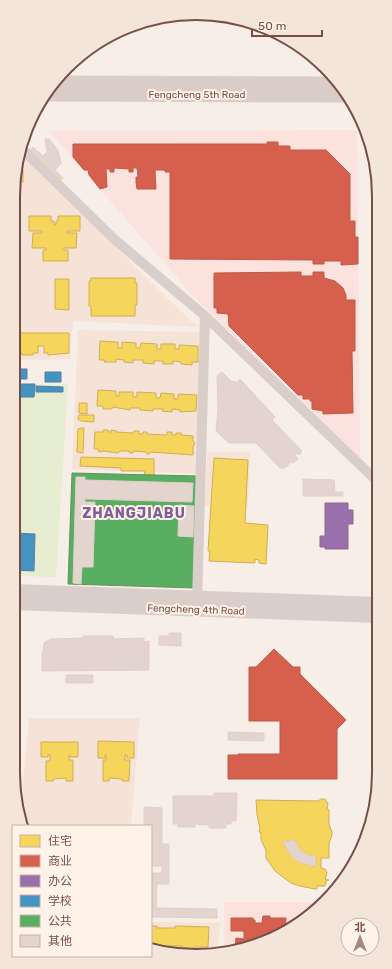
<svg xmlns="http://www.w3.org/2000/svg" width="392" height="969" viewBox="0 0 392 969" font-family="Rubik,'Noto Sans SC',sans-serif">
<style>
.residential{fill:#f5e3d8}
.commercial{fill:#fbe2dc}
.green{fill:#e6edd0}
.homes{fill:#f6d55c;stroke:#d0ad55;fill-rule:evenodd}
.shops{fill:#d6604d;stroke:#ba5b4b}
.offices{fill:#9970ab;stroke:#8f668d}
.schools{fill:#4393c3;stroke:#537f9e}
.public{fill:#5aae61;stroke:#639259}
.building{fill:#e4d4ce;stroke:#e0cfc9}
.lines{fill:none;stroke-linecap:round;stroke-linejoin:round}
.street{stroke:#dacecb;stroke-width:10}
.secondary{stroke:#dacecb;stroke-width:14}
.primary{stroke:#daccc6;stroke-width:15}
.labels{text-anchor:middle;stroke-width:4;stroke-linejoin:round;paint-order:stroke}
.street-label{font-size:10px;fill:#774f46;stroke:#fff2e8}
.district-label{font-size:14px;font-weight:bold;letter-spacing:1px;fill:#7d609b;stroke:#fff2e8}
.rim{fill:none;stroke:#774f46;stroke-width:2}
</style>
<rect width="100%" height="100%" fill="#f7eee7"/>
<path class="residential" d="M20,154l177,173 -124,-6 -3,38 -57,1v-164z
M78,330l123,2 -3,142 -126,-5z
M207,452h43l-2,55 -43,-1z
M29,718h111l-9,108h-109l-2,-11z
M151,922l69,1 -2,30 -46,1 -21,-7z"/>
<path class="commercial" d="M357,130l3,329 -166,-162 -145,-166z
M224,902h97l-33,29 -56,21 -7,1z"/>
<path class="green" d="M13,384l55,1 -12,192 -43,-1z"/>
<path class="homes" d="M17,170h6v12h-8z
M15,182v7h3v16h-5v2v-11z
M29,216h22v5h3v4h2v-4h2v-5h22v15h-13v2h10l-1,15h-12v2h4v11h-25v-11h3v-2h-14l1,-15h9v-2h-13z
M91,278h44v5h2v22h-2v11h-44v-10h-2v-25h2z
M55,279h14v31l-14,-1z
M13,333h56v20l-21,2v-2h-4v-7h-6v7h-5v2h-11v-2h-5v-6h-4z
M100,341l18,1v6h4v-6l14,1v5h4l1,-5 16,1v5h4v-5h14v5h4v-4l19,1v16h-6v3l-11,-1v-2l-8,-1v3h-10v-3h-9v3l-11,-1v-3h-10v3l-9,-1v-2l-8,-1v3h-12l1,-2h-6z
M98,390l18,1v5h3v-4h14v5h4v-5l19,1v5h4l1,-5 13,1v5h4v-5l19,1 -1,16 -16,1v-2l-8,-1v3l-10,-1 1,-2h-10v2l-13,-1v-2h-10v2l-17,-3 -1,2h-9v-3h-6z
M79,403h8v11l-8,-1z
M79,415h15v7l-13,-1 -3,-2z
M81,428h3l-1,25 -6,-1 1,-23z
M103,430h5v2h3v-2l5,1v1l17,1 1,-2h5v3h4v-2h4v2l18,1h2v-3h5v3h4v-2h5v2l12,1v5l2,2 -2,4v8l-42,-3 -3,3 -2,-3 -12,-1 -1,2h-3l-1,-2h-9l-2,2 -15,-2 -4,1 -1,-3h-4l1,-17h8z
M81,457l73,2v21h-13v-5l3,1 1,-5h-24v-3l-41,-2z
M214,458l34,2 -3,63 23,2 -2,39 -7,-1v-3l-4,-1v4l-46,-2 1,-10h-2z
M98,741l36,1v16h-7v-3h-2v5h5l-1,21h-7v-2l-13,-1v3h-6v-21h3v-5h-1v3h-7z
M41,742h37v15h-8v-2h-1v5h4v21h-7v-3l-13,1v2h-7v-20h4v-6h-2v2h-7z
M321,799h4l3,5 -1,5 2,1v15l3,7v3l-3,8v15h-8v10l4,1 2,4 -2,6 4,1 -3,1 -1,5h-8v3h-2l-15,-3 -9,-3 -16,-12 -4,-6 -5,-7v-8l-5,-10v-7l-2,-1 1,-3 -3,-15 -1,-14 62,1zM294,840l7,11 7,4 8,2v9l-8,-1 -11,-4 -8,-8 -6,-11z
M151,926h6v2h18v-2l34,1 -1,20h-14v2h-12v-3h-30l-1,1z"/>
<path class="shops" d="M267,142h11v4h12v4h36l24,24v47h5v16h3v27l-17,1v-4h-17v3h-11v-4l-143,-1v-87h-5v-2h-10l1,19h-19l-1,-7v-5h2l-1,-9h-4v4h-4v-3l-15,-1v4h-4v-3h-4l1,18 -7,2 -11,-14 -1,-5h-4l-11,-13v-13h194z
M301,272v4h12v-4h11v6l11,3 8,7 3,7v5h9v51h-3l1,62 -30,1v-3l-11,-2v-8h-2v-2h-7v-4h-5l-69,-69 -1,-12 -11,-1v-5h-3v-35z
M274,649l19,18h7v7l46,46 -9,9v50h-109v-24h10v-1h42v-33h-31v-54h7z
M263,916h7v2h16l-1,13 -13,-1v7l-37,13 1,-12 8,1v-8h-13v-13h22v2h2v3h7z"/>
<path class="offices" d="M325,503h23v7h5v14h-5v25h-23v-2h-5v-11h5z"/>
<path class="schools" d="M13,369h14v10h-14z
M45,372h16v10h-16z
M13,384h22l-1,13h-21z
M36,386l27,1v5h-27z
M13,533l22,1 -1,37 -21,-1z"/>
<path class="public" d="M72,473l126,3 -4,112 -126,-4z"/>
<path class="building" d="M45,139h4l9,11 3,13 -6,7 8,8 -3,2 -31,-29 4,-4 10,9 4,-4z
M222,372l10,10 2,-1 2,2 4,-4 35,38 -3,3 30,31 -3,4 -2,-2 -2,2 3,4 -5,4 -2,-1 -6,6h-5l-24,-25h-27l-13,-12 2,-22 -1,-33z
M76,477h9v3l108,3 -1,19 -107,-3v3h10l-2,65h-11l-1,17 -8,-1z
M303,479l31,1 1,12h8v4h-40z
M179,505l15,1 -1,31 -15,-1z
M169,633h12v13l-22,-1v-9h10z
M83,636h30v3l31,-1v4l5,-1v29l-107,1v-14l2,-13 1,-2 6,-3 32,-1z
M66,675h27v8h-27z
M228,732l36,1v8l-36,-1z
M214,793h23l-1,28h-5v3h-5v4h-17v-3l-14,-1v3h-17v-3h-5v-28h41z
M144,807l18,1v36h7v40h-12l-1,24 61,1v9l-66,-1v-44h11v-7h-11v-40h-7z
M294,840l7,11 7,4 8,2v9l-8,-1 -11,-4 -8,-8 -6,-11z"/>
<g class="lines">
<path class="street" d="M21,148l93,91 91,77 173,166
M197,603l8,-287"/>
<path class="secondary" d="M13,591l366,13
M13,603l366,13"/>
<path class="primary" d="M54,83l285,1
M47,94l299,1"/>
</g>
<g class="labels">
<g class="street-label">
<text x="197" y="98">Fengcheng 5th Road</text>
<text transform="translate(196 609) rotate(2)" y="4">Fengcheng 4th Road</text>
</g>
<g class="district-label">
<text x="134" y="518">ZHANGJIABU</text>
</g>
</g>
<path d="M0 0H392V969H0ZM196 20H196A176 176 0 0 1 372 196V773A176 176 0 0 1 196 949H196A176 176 0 0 1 20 773V196A176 176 0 0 1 196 20Z" fill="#f4e5db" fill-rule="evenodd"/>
<path class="rim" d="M196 20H196A176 176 0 0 1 372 196V773A176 176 0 0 1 196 949H196A176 176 0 0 1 20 773V196A176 176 0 0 1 196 20Z"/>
<rect x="12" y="825" width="140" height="132" fill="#fff2e8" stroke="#c9b1a7"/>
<rect x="20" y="835" width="20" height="12" fill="#f6d55c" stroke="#c9b1a7"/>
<text x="48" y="845" font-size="12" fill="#774f46">住宅</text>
<rect x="20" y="855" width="20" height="12" fill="#d6604d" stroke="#c9b1a7"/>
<text x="48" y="865" font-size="12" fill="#774f46">商业</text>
<rect x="20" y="875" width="20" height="12" fill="#9970ab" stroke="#c9b1a7"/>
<text x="48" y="885" font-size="12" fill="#774f46">办公</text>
<rect x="20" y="895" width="20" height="12" fill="#4393c3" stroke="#c9b1a7"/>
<text x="48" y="905" font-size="12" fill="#774f46">学校</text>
<rect x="20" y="915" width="20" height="12" fill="#5aae61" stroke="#c9b1a7"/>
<text x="48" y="925" font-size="12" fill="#774f46">公共</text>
<rect x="20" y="935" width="20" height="12" fill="#e4d4ce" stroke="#c9b1a7"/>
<text x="48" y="945" font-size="12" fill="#774f46">其他</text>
<g transform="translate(360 937)"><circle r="19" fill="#fff2e8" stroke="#c9b1a7"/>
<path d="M0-3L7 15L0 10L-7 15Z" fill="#a4877e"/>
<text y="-6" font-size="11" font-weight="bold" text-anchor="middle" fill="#774f46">北</text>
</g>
<path d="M252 30v6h70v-6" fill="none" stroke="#774f46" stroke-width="2"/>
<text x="258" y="30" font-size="12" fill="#774f46" stroke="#fff2e8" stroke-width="3" paint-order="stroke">50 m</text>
</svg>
